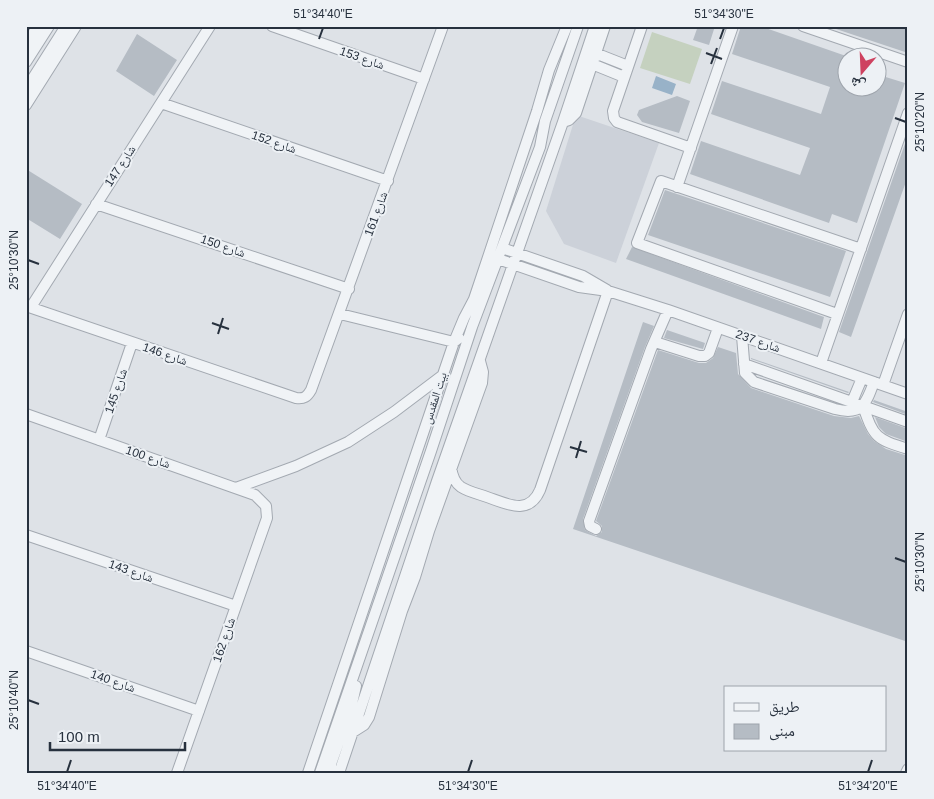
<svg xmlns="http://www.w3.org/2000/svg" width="934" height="799" viewBox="0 0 934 799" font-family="Helvetica,'Noto Naskh Arabic',sans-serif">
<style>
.built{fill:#ccd1d9}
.green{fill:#c5d1bf}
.water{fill:#98b2c8}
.building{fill:#b5bcc4}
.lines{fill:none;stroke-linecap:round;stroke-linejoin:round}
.minor-casing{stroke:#a3a9b1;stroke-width:12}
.minor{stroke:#f0f3f6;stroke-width:10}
.ticks{fill:none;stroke:#27313e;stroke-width:2}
.labels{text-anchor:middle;stroke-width:4;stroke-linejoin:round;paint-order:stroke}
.street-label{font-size:12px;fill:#27313e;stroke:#edf1f5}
.neatline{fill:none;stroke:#27313e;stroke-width:2}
.ticks-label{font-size:12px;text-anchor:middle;fill:#27313e}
</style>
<rect width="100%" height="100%" fill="#dee2e7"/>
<path class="built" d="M576,115l83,28 -43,120 -52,-19 -18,-33z"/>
<path class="green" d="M652,32l50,17 -12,35 -50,-16z"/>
<path class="water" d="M656,76l20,8 -4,11 -20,-7z"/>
<path class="building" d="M698,26h17l-6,19 -16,-5z
M741,26h19l86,30v32h30v-14l29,9 -48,140 -25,-9 -3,9 -139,-49 11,-33 99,34 10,-27 -99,-34 11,-33 99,33 9,-27 -98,-33z
M833,26h75v27l-75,-25z
M137,34l40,26 -23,36 -38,-25z
M677,96l13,5 -11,32 -37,-11 -5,-7 2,-5z
M908,135v41l-57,161 -12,-5z
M26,169l56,35 -22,35 -34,-21z
M665,190l181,61 -16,46 -182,-62z
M632,247l192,70 -3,12 -195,-70z
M643,322l11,4 -9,21 -62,172 2,11 11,6 6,-4v-6l-6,-5 62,-171 41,13h7l7,-5 5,-11 18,6 2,21 13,14 83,28 17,2 8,-2 9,18 6,7 12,8 22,7v186l-335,-113z
M667,330l38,13 -2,6 -39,-11z
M751,358l98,34 -1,1 -97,-34z
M874,400l34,12v3l-35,-13z
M875,417l33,12v13l-22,-8 -7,-7z"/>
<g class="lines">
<defs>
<path id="minor" d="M272,26l152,53
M642,26l-29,85 1,7 3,4 74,26
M803,26l105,36
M26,44l12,-18
M595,53l33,13
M26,62l23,-36
M592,64l32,13
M26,89l40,-63
M161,103l227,78
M26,105l50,-79
M563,122l6,-2 7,-7 29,-87
M677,187l56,-161
M96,204l253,85
M502,248l81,28 24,14
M498,259l81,28 29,4 60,19 240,84
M26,306l270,92c8,1 11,-1 15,-8l132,-364
M31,307l179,-281
M340,314l114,28 5,-4
M837,314l-200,-71 24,-62 200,68
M742,336l3,37 9,9 81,27c27,7 31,-5 39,-27
M655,342l44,14h6l4,-3 9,-25
M821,363l87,-250
M744,364l119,42
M883,385l25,-71
M852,402l10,-24
M26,414l229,81 11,11 1,12 -90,255
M908,422l-45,-16c11,32 13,33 45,43
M99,440l33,-97
M451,467c1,7 4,16 10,20 8,5 18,7 26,10 20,7 42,19 53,-7l68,-199
M236,488l60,-22 52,-24 46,-30 49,-37
M596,529l-6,-3 -1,-5 62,-172 17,-39
M26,535l210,71
M26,651l173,60
M353,732l11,-7 5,-8 33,-106 13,-34 14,-46 53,-148 1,-11 -3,-11
M308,773l146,-431 10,-24 10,-19 63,-188 12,-41 18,-44
M320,773l111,-322 41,-124 68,-180 5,-26 33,-95
M331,773v-9l20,-56 5,-22
M339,773l98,-292 126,-359 32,-96
M906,773l2,-4"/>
</defs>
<use href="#minor" class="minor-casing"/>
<use href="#minor" class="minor"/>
</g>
<path class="ticks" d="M319,39l4,-11M720,39l4,-11M706,53l16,6M711,64l6,-16M895,118l11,4M28,260l11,4M212,323l17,6M218,334l5,-16M570,447l17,5M576,458l5,-17M895,558l11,4M28,700l11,4M67,772l4,-12M468,772l4,-12M868,772l4,-12"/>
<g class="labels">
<g class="street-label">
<text transform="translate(362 58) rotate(19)" y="4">شارع 153</text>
<text transform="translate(274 142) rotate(19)" y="4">شارع 152</text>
<text transform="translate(120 166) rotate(-57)" y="4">شارع 147</text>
<text transform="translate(376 214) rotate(-70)" y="4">شارع 161</text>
<text transform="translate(223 246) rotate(19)" y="4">شارع 150</text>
<text transform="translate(758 341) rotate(19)" y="4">شارع 237</text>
<text transform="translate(165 354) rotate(19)" y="4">شارع 146</text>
<text transform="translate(116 391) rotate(-71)" y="4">شارع 145</text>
<text transform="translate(435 398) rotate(-72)" y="4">بيت المقدس</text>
<text transform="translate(148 457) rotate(19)" y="4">شارع 100</text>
<text transform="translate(131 571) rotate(19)" y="4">شارع 143</text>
<text transform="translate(224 640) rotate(-71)" y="4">شارع 162</text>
<text transform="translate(113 681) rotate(19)" y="4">شارع 140</text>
</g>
</g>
<rect width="934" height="799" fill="none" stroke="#edf1f5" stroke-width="55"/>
<rect x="724" y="686" width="162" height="65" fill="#edf1f5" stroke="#9ea4ac"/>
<rect x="734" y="703" width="25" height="8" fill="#f0f3f6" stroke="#9ea4ac"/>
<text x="769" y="712" font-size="15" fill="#27313e">طريق</text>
<rect x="734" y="724" width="25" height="15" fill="#b5bcc4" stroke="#9ea4ac"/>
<text x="769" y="736" font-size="15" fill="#27313e">مبنى</text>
<g transform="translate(862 72) rotate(199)"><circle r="24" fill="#edf1f5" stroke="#9ea4ac"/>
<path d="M0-4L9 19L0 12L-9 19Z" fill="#ce4260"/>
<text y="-8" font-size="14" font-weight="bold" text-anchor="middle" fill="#27313e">ش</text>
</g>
<path d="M50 742v8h135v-8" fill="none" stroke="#27313e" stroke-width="2.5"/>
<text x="58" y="742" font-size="15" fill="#27313e" stroke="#edf1f5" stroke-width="4" paint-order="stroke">100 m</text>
<rect x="28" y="28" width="878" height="744" class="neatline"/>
<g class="ticks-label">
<text x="323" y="18">51°34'40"E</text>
<text x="724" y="18">51°34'30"E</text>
<text transform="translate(920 122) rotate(-90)" y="4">25°10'20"N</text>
<text transform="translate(14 260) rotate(-90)" y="4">25°10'30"N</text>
<text transform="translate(920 562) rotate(-90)" y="4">25°10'30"N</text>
<text transform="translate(14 700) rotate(-90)" y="4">25°10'40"N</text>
<text x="67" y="790">51°34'40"E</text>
<text x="468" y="790">51°34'30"E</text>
<text x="868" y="790">51°34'20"E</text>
</g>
</svg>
